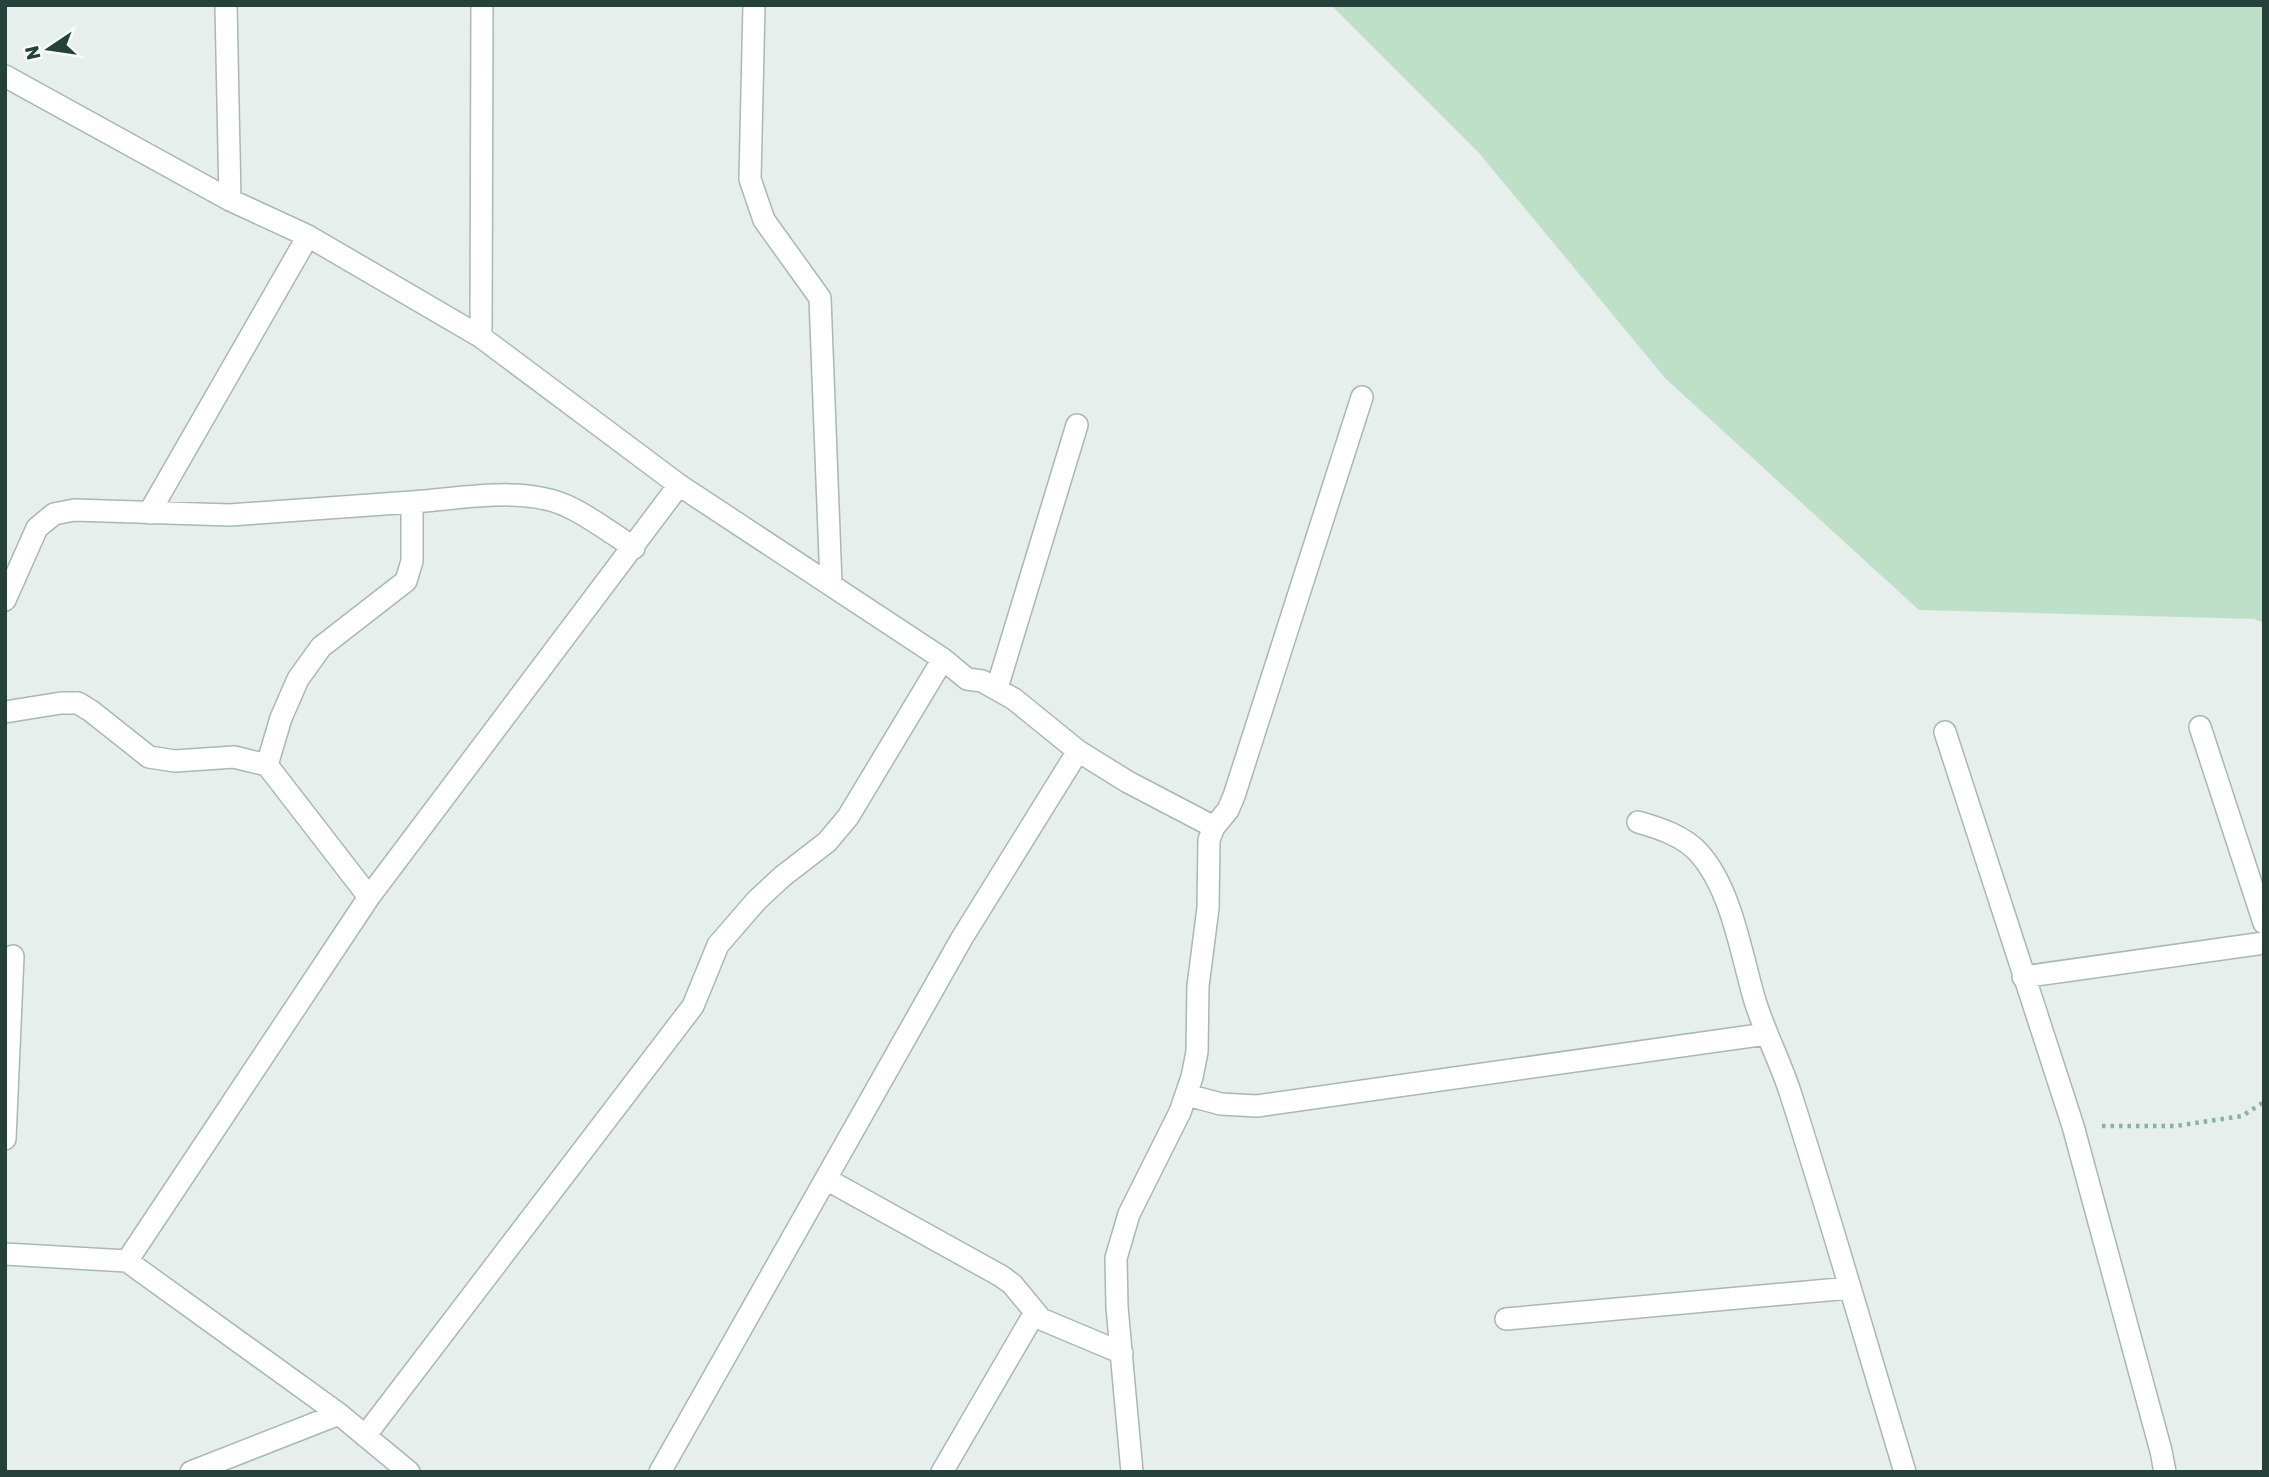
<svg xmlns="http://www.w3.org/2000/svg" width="2269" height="1477" viewBox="0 0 2269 1477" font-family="Rubik,sans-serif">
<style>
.park{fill:#bfe0c8}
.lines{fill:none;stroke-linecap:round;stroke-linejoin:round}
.minor-casing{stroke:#a8b8b2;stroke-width:24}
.path{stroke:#86b3a5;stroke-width:4.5;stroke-dasharray:3.5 5;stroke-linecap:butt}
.minor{stroke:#fff;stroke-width:21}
</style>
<rect width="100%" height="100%" fill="#e6efeb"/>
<path class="park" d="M1331,5h933v618l-10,-4 -335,-9 -253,-231 -187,-226z"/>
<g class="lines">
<defs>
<path id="minor" d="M226,5l4,195
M754,5l-4,174 14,41 56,78 11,286
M5,76l225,124 78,36 173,101 198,148 264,174 24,20 15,2 32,18 64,52 50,31 86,45
M481,337l1,-332
M149,513l159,-277
M5,600l32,-72 17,-14 20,-4 156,5 182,-13
M997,688l80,-263
M5,712l56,-9h17l13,8 58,46 26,4 59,-4 33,8 102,132
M2200,727l64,196
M1945,732l128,394 88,325 4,21
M267,765l14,-47 17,-39 23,-32 85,-66 6,-20v-59c48,-3 113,-17 157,5 23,11 44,27 65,41
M1638,822c21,6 46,14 61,31 33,37 42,101 56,148 10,32 26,62 36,94 40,125 76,251 114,377
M2023,977l241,-34
M1187,1095l34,9 36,2 509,-72
M5,1139l8,-183
M826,1179l175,97 11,8 29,35 81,34
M5,1254l122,7 212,153 70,58
M127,1261l242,-364 310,-412
M1506,1319l344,-31
M365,1436l328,-430 25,-61 39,-45 26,-24 44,-34 21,-25 95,-158
M191,1472l148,-58
M660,1472l302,-534 116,-187
M942,1472l92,-158
M1132,1472l-15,-165 -1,-49 13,-44 51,-102 12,-35 5,-25 1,-66 10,-78 1,-68 5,-13 14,-17 6,-14 128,-399"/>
</defs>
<use href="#minor" class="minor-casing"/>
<path class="path" d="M2102,1126h74l66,-10 22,-14"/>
<use href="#minor" class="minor"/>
</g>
<rect width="2269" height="1477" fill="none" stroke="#24423a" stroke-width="14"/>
<g transform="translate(49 49) rotate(257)" stroke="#f7fbf9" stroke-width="5" paint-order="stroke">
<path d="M0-5L12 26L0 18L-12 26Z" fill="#24423a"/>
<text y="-10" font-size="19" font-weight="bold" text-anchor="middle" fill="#24423a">N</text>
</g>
</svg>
